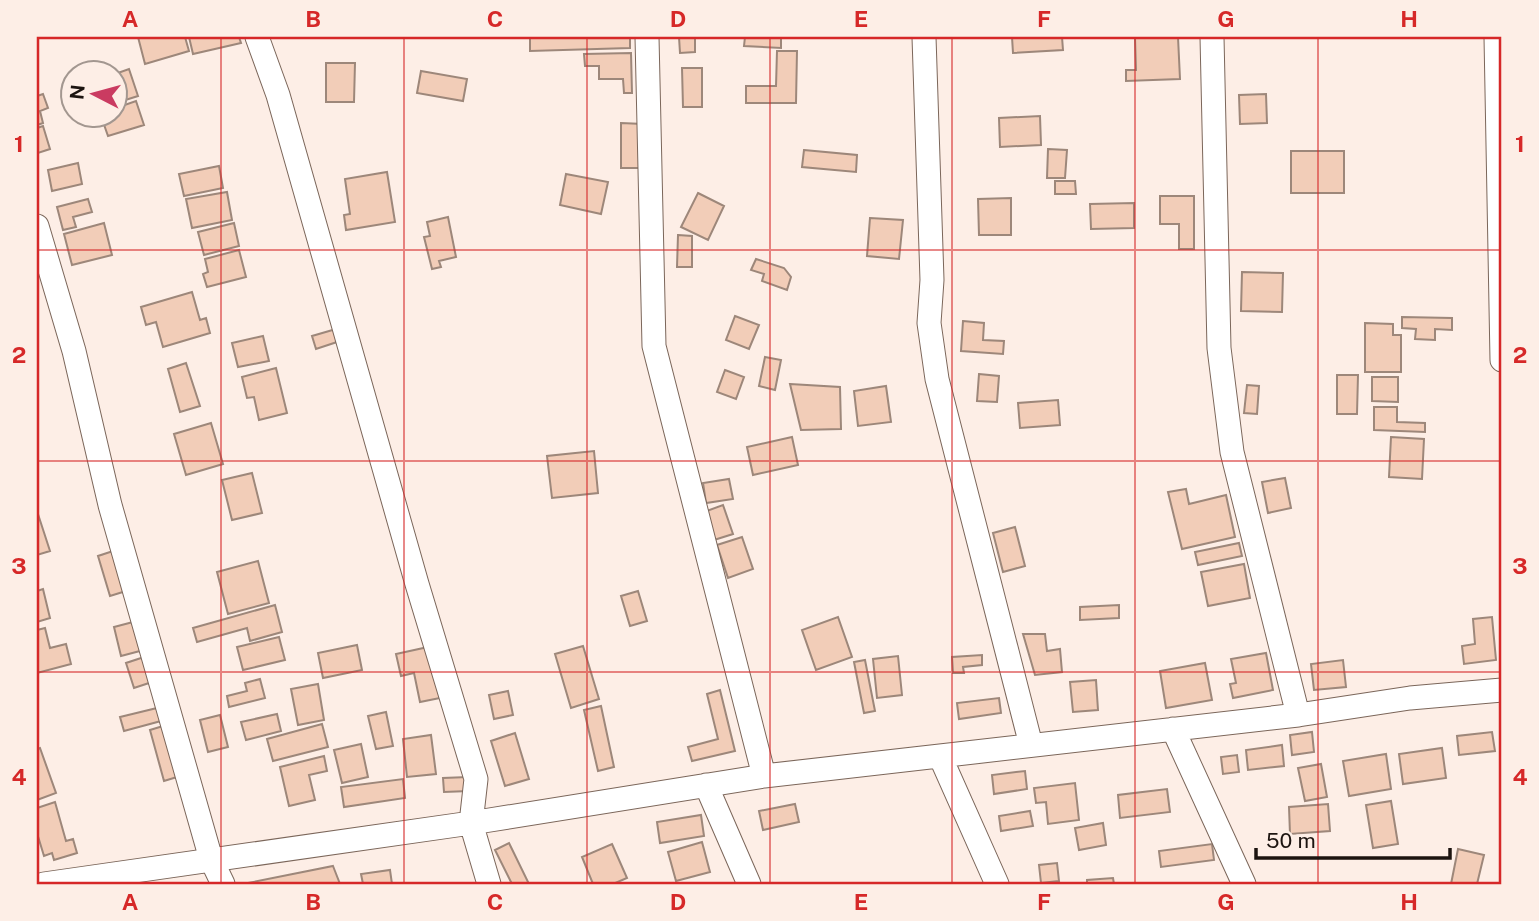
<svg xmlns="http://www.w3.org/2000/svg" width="1539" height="921" viewBox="0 0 1539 921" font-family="'Public Sans',sans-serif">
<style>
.building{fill:#f2cdb8;stroke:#9d877a;stroke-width:2}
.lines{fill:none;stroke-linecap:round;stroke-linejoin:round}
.street-casing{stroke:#7b665a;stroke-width:25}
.street{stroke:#fff;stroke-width:23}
.grid{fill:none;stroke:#d62828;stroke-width:2;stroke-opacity:0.55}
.neatline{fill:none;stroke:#d62828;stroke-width:2.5}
.grid-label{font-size:23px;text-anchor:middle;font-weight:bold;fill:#d62828}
</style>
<rect width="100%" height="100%" fill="#fdeee6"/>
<path class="building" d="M138,37h47l4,14 -44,13z
M189,37h50l2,6 -48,11z
M530,37h100v11l-100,3z
M679,37h16v15l-15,1z
M745,37h36v11l-37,-2z
M791,37h119l-119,1z
M1012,37h50l1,13 -50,3z
M1178,37l2,42 -54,2v-11h10l-1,-32z
M777,51h20l-1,52h-50v-17h30z
M631,53l1,40h-8l-1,-14h-24v-13h-14l-1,-12z
M326,63h29l-1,39h-28z
M682,68h20v39h-19z
M129,69l9,27 -22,7 -1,-29z
M421,71l46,8 -4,22 -46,-8z
M43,94l5,14 -8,3 3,12 -6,2v-29z
M1266,94l1,29 -27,1 -1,-29z
M136,101l8,24 -36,11 -7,-20h15v-8z
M1040,116l1,29 -41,2 -1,-29z
M621,123l22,1v44h-22z
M43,126l7,23 -12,4 -1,-25z
M1048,149l19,1 -2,28h-18z
M804,150l53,5 -1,17 -54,-5z
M1291,151h53v42h-53z
M78,163l4,21 -30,7 -4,-21z
M219,166l4,22 -39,8 -5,-22z
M387,172l8,50 -49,8 -2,-15 6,-1 -5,-35z
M566,174l42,8 -7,32 -41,-9z
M1055,181h20l1,13h-21z
M227,192l5,28 -40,8 -6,-29z
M698,193l26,13 -16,34 -27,-13z
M1160,196h34v53h-15v-25h-19z
M1011,198v37h-32l-1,-36z
M88,199l4,13 -19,5 3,10 -13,3 -6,-23z
M1134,203v25l-43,1 -1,-25z
M448,217l8,40 -17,4 2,6 -9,2 -8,-32 6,-1 -3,-14z
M870,218l33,2 -4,39 -32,-3z
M104,223l8,32 -40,10 -8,-31z
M234,223l5,23 -35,9 -6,-23z
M678,235l14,1v31h-15z
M239,250l7,27 -39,10 -4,-13 5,-2 -3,-13z
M756,259l28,9 7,9 -4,13 -25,-9 2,-7 -13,-4z
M1242,272l41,1 -1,39 -41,-1z
M192,292l8,28 6,-2 4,15 -47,14 -7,-25 -10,3 -5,-18z
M735,316l24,9 -10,24 -23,-9z
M1402,317l50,1v12l-17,-1v11l-20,-1 1,-10 -14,-1z
M963,321l21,2 -1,17 21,1 -1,13 -42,-3z
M1365,323l28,1v11h8v37h-36z
M336,329l4,12 -24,8 -4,-13z
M263,336l6,25 -31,6 -6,-24z
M765,357l16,3 -6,30 -16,-4z
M186,363l14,43 -20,6 -12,-43z
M276,368l11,45 -28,7 -5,-23 -7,1 -5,-21z
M725,370l19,7 -8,22 -19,-7z
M979,374l20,2 -2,26 -20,-1z
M1337,375h21l-1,39h-20z
M1372,377h26v25l-26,-1z
M790,384l50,3 1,42 -40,1z
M1247,385l12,1 -2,28 -13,-1z
M886,386l5,36 -33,4 -4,-35z
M1058,400l2,25 -40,3 -2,-25z
M1374,407h23v15l28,1v9l-51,-2z
M211,423l12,41 -37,11 -12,-41z
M792,437l6,28 -45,10 -6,-28z
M1391,437l33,2 -2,40 -33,-2z
M594,451l4,42 -46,5 -5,-42z
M252,473l10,40 -30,7 -10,-40z
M1285,478l6,30 -23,5 -6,-31z
M729,479l4,20 -27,4 -3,-20z
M1186,489l3,15 37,-9 9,42 -53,12 -14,-57z
M723,505l10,29 -19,6 -10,-28z
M37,511l13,40 -13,4z
M1015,527l10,39 -22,6 -10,-39z
M742,537l11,32 -25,9 -11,-33z
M1239,543l3,13 -44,9 -3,-13z
M113,551l13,40 -16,5 -12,-40z
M258,561l11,42 -41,11 -11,-42z
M1244,564l6,34 -42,8 -7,-34z
M43,589l7,29 -13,4v-31z
M638,591l9,30 -17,5 -9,-30z
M275,605l7,27 -32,9 -3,-13 -50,14 -4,-14z
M1119,605v13l-39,2v-13z
M838,617l14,40 -36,13 -14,-40z
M1492,617l4,43 -32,4 -2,-18 13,-2 -2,-25z
M133,622l7,29 -19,5 -7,-29z
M45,628l5,20 16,-4 5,20 -34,9v-43z
M1023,634h22l2,17 13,-2 2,23 -27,3z
M279,637l6,23 -42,10 -6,-23z
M357,645l5,25 -39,8 -5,-25z
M583,646l16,53 -28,9 -16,-54z
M428,647l12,51 -20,4 -6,-29 -13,3 -5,-22z
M1266,653l7,37 -40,8 -3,-14 6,-1 -5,-24z
M982,655v10l-19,2 1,6h-11l-1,-16z
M898,656l4,39 -25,3 -4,-39z
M144,657l8,25 -18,6 -8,-25z
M865,660l10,51 -11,2 -10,-51z
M1343,660l3,27 -32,3 -3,-26z
M1205,663l7,37 -46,8 -6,-37z
M260,679l5,19 -36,9 -2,-11 20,-5 -2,-8z
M1096,680l2,30 -25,2 -3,-30z
M318,684l6,36 -26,5 -7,-36z
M720,690l15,61 -43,10 -4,-14 30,-8 -11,-45z
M508,691l5,24 -19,4 -5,-24z
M999,698l2,15 -42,6 -2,-16z
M601,706l13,61 -16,4 -14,-61z
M157,708l4,13 -37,10 -4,-14z
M386,712l7,34 -17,3 -8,-33z
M277,714l4,17 -35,9 -5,-18z
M220,715l8,32 -20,5 -8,-32z
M322,724l6,23 -55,14 -6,-22z
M163,726l14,51 -13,4 -14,-51z
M1312,732l2,20 -22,3 -2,-20z
M1492,732l3,19 -36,4 -2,-19z
M515,733l14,46 -24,7 -14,-45z
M431,735l5,39 -29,3 -4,-38z
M361,744l7,33 -26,6 -8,-33z
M1282,745l2,21 -36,4 -2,-20z
M40,748l16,45 -19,7v-51z
M1442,748l4,30 -43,6 -4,-30z
M1386,754l5,35 -42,7 -6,-35z
M1237,755l2,17 -16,2 -2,-17z
M324,756l3,15 -18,4 6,25 -26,6 -9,-39z
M1321,764l6,33 -22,4 -7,-33z
M1025,771l2,18 -33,5 -2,-19z
M468,777l1,14 -25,1 -1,-14z
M403,779l2,19 -61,9 -3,-20z
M1075,783l4,37 -31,4 -2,-22 -10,1 -2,-15z
M1167,789l3,23 -50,6 -2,-23z
M1391,801l7,43 -25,4 -7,-43z
M55,802l11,39 7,-2 4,14 -23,7 -2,-7 -8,3 -7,-23v-25z
M795,804l4,18 -36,8 -4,-19z
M1328,804l2,27 -40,3 -1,-27z
M1030,811l3,15 -32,5 -2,-15z
M701,815l3,21 -44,7 -3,-21z
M1103,823l3,22 -27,5 -4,-22z
M702,842l8,30 -34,9 -8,-29z
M509,843l20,41h-17l-17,-34z
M612,844l15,34 -14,6h-20l-11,-27z
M1212,844l2,16 -53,7 -2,-16z
M1458,849l26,6 -7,29h-26z
M1057,863l2,18 -18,2 -2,-18z
M333,866l7,18 -92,-1z
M390,870l2,14h-29l-2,-10z
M1113,878l1,6h-27v-4z"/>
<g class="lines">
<defs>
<path id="street" d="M257,37l21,58 139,489 59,195 -5,44 18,61
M647,37l7,309 110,430
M924,37l8,243 -3,43 8,56 94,366
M1212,37l7,311 13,104 66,263 112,-17 92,-8
M1496,37l6,323
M37,226l37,125 36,154 101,354 12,25
M1173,729l71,155
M940,756l57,128
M706,785l43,99
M44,884l427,-61 293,-47 534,-61"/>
</defs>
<use href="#street" class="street-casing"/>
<use href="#street" class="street"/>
</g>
<path class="grid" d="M221,37v847M404,37v847M587,37v847M770,37v847M952,37v847M1135,37v847M1318,37v847M37,250h1465M37,461h1465M37,672h1465"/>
<rect width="1539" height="921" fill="none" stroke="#fdeee6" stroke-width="77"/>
<g transform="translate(94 94) rotate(276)"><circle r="33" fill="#fdeee6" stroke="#a39790" stroke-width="2"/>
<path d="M0-5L12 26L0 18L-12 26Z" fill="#ca3b61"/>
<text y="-10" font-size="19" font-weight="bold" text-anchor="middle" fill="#1c1410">N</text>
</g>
<path d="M1256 848v10h194v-10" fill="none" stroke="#1c1410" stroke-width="3.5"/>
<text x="1266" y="848" font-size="21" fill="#1c1410" stroke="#fdeee6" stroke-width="5" paint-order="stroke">50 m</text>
<rect x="38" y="38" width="1462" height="845" class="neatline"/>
<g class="grid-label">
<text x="130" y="27">A</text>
<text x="313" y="27">B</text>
<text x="495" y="27">C</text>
<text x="678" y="27">D</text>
<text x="861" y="27">E</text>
<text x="1044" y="27">F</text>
<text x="1226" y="27">G</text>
<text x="1409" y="27">H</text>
<text x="19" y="152">1</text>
<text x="1520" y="152">1</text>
<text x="19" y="363">2</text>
<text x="1520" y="363">2</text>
<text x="19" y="574">3</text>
<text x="1520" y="574">3</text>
<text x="19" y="785">4</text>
<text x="1520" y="785">4</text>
<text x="130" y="910">A</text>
<text x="313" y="910">B</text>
<text x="495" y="910">C</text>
<text x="678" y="910">D</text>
<text x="861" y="910">E</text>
<text x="1044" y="910">F</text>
<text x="1226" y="910">G</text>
<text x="1409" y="910">H</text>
</g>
</svg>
